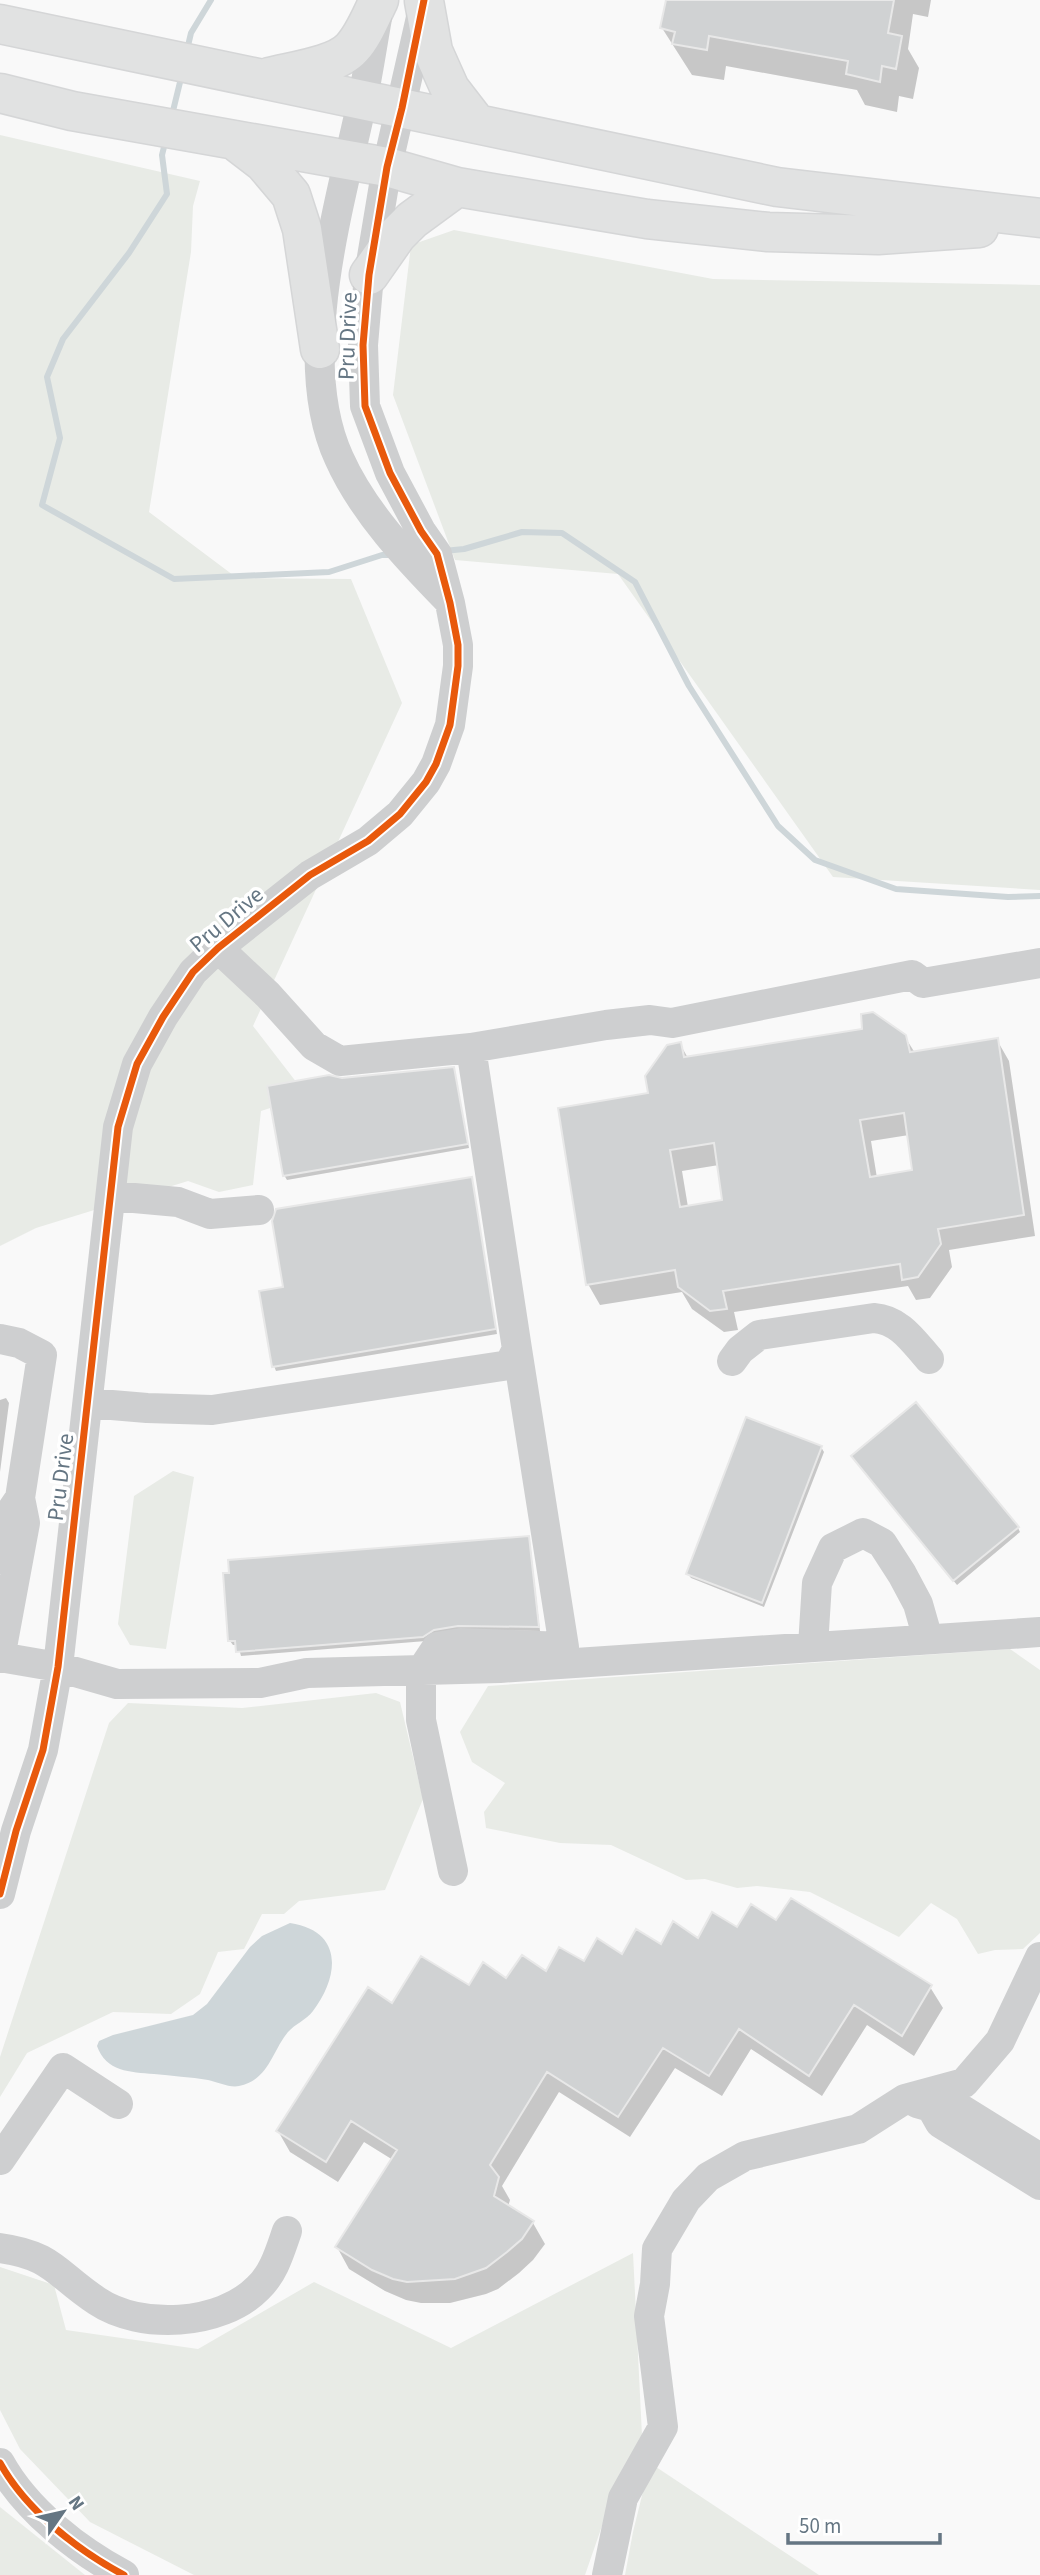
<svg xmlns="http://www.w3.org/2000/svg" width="1040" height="2575" viewBox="0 0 1040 2575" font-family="'Source Sans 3',sans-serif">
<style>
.green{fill:#e8ebe6}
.water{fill:#ced6d9}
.shadow{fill:#0003;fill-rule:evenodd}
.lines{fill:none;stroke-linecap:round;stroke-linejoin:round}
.stream{stroke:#ced6d9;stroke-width:6}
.building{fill:#d0d2d3;stroke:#e8e8e8;stroke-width:2;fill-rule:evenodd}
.major-casing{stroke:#d5d6d7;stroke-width:41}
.minor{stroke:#cecfd0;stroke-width:30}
.major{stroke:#e1e2e2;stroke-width:38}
.cycleway-casing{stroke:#fff;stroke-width:11}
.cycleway{stroke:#e8590c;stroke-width:7}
.labels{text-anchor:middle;stroke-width:7;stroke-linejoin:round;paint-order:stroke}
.street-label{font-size:23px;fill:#657683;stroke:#fff}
</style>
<rect width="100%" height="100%" fill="#f9f9f9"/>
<path class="green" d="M0,135l200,46 -7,25 -2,46 -42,260 88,66 114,1 51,124 -149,323 54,70 -46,15 -8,74 -34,7 -31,-11 -152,47 -36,18z
M454,230l259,49 327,6v605l-207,-13 -215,-303 -163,-14 -62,-165 18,-150z
M173,1471l21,6 -28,172 -36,-4 -12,-21 16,-128z
M1010,1649l30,21v263l-17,16 -28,1 -17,4 -21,-35 -26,-16 -32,34 -89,-45 -53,-6 -20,2 -32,-9 -19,1 -75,-35 -51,-2 -74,-15 -2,-16 21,-29 -33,-21 -12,-30 28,-46z
M376,1693l24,9 23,97 -38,91 -86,11 -15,13h-22l-18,35 -26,3 -18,42 -29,20 -58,-2 -86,41 -27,44v-40l109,-334 19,-20 114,5z
M633,2253l10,203 -31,41 -27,78h-391l-104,-53 -70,-73 -20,-39v-143l54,18 12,45 132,19 116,-67 137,66z
M650,2463l169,112h-194l8,-43z
M0,2507l85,68h1h-86z"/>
<path class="water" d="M290,1923c53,8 50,52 23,88 -7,9 -18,13 -25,21 -16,19 -19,48 -49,54 -9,2 -22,-4 -31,-6 -18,-3 -36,-4 -54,-6 -24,-2 -48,-2 -57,-28l2,-5 14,-6 80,-20 14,-11 43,-57 12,-11z"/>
<path class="shadow" d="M668,0h263l-3,17 -15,-3 -5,35 11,19 -6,31 -14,-3 -2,16 -32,-7 -8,-15 -131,-24 -2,14 -32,-5 -30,-47z
M905,1037l10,16 82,-13 12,21 26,175 -86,14 3,17 -22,31 -14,2 -8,-14 -174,26 4,18 -14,2 -32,-23 -10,-17 -82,13 -12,-21 62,-190 30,-50 8,14zM909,1135l5,37 -37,6 -6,-37zM719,1165l5,37 -36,5 -6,-36z
M454,1069l15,79 -182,32 -3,-5 58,-95z
M471,1179l2,4 24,151 -221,37 -2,-5 11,-78z
M6,1398l3,5 -9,69v-72z
M821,1447l3,5 -60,155 -73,-29 -3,-4z
M856,1461l162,67 2,4 -63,53z
M528,1538l2,4 10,89 -79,-1 -35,11 -185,15 -3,-11h-5l-3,-4 1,-67z
M777,1922l153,65 13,21 -29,48 -47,-31 -45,71 -71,-47 -29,47 -47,-28 -45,69 -71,-45 -57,94 8,14 -2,7 25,16 12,21 -12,16 -14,13 -21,16 -12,5 -36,9h-29l-15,-3 -21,-9 -36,-22 -12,-22 56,-87 -29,-18 -26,40 -48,-30 -12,-21 114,-126z"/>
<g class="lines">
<path class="stream" d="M187,50l4,-17 20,-33
M172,115l10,-41
M166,139l-4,16 5,39 -38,59 -66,86 -16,38 13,61 -18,67 132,74 155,-7 53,-17h10
M444,551l20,-2 58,-17 40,1 73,49 54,104 89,140 37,34 81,29 112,8 32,-1"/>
</g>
<path class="building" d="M666,0h228l-6,33 14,3 -6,33 -14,-3 -2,16 -34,-8 2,-13 -139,-25 -2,14 -35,-6 3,-12 -15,-4z
M873,1012l33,23 4,17 88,-14 26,177 -86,14 3,15 -23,33 -16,3 -2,-16 -177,27 4,18 -17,2 -32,-24 -3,-17 -89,15 -28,-177 90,-15 -3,-17 22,-31 14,-3 3,15 178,-28 -1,-15zM904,1113l8,57 -42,7 -10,-57zM714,1143l8,57 -42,7 -10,-57z
M454,1067l14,77 -185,32 -16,-90 62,-11 13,3z
M472,1177l24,152 -224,38 -13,-76 24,-4 -11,-66 4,-12z
M916,1402l103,125 -66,54 -102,-125z
M746,1417l76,29 -60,157 -76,-29z
M529,1536l10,91 -81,-1 -24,4 -11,7 -187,15 -1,-11h-7l-5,-68h6l-1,-13z
M791,1898l141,87 -30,51 -48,-31 -45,71 -70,-47 -30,47 -46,-28 -45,69 -71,-45 -57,93 9,12 -5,19 40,25 -12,18 -15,13 -21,16 -31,11 -48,3 -14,-3 -21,-9 -37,-23 62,-97 -46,-29 -25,41 -50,-31 92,-144 24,16 29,-47 48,29 14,-23 23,16 16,-23 24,16 13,-24 25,14 13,-23 25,16 14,-25 25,15 12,-23 25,17 14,-26 25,15 14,-23 25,16z"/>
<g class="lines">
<defs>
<path id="major" d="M424,1l9,50 17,38 27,35
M0,24l777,163 263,31
M269,77c23,-6 67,-11 83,-29 12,-13 19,-32 27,-48
M0,93l72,18 315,56 70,20 190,32 121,13 110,3 101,-7
M234,140l30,23 27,32 11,34 18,120
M369,275l28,-40 15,-15 45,-33"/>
</defs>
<use href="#major" class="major-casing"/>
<path class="minor" d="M377,18c-5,28 -9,56 -15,84 -22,103 -69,256 -23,356 24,54 69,101 110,143
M218,948l50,47 46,51 26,15 131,-13 135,-23 44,-5 22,3 240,-48 11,8 117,-20
M112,1196l66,6 32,12 49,-4
M0,1339l19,4 23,12 -22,143
M732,1361l8,-11 19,-15 115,-17c26,2 39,23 55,41
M88,1403l59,5 65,2 297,-45 8,-16 -46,-301
M0,1559l7,-42 13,-19 5,25 -25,135
M813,1646l4,-63 16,-35 30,-15 19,10 20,31 16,30 10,35
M0,1657l58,10 59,17 143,-1 47,-10 193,-5 540,-36
M453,1871l-32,-151v-49l16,-24 24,-4 103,4 -47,-298
M0,1894l16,-63 27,-81 15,-83 60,-540 19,-63 26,-47 30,-45 25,-24 92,-73 58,-34 32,-27 26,-32 10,-18 14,-39 8,-59v-21l-8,-42 -13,-49 -16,-23 -31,-58 -25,-67 -2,-61 6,-70 18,-108 35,-154
M917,2103l14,4 22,-3 87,54
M931,2107l9,16 100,62
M0,2160l63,-92 55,36
M0,2248c53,7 57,27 97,53 43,29 124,25 161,-13 16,-15 22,-37 29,-57
M0,2463c26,47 77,87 124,112
M607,2575l16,-77 40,-71 -14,-111 6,-32 2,-35 29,-49 22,-23 37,-21 113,-27 47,-30 59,-16 36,-42 40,-84"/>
<use href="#major" class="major"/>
<defs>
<path id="cycleway" d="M0,1894l16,-63 27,-81 15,-83 60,-540 19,-63 26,-47 30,-45 25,-24 92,-73 58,-34 32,-27 26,-32 10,-18 14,-39 8,-59v-21l-8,-42 -13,-49 -16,-23 -31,-58 -25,-67 -2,-61 6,-70 18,-108 15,-59 22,-108
M0,2463c26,47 77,87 124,112"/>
</defs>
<use href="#cycleway" class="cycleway-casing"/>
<use href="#cycleway" class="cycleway"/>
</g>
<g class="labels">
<g class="street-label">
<text transform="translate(347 336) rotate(-88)" y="8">Pru Drive</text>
<text transform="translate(226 919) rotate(-40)" y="8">Pru Drive</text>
<text transform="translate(60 1477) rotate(-83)" y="8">Pru Drive</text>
</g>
</g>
<g transform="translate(63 2512) rotate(56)" stroke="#ffffff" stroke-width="5" paint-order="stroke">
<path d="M0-5L12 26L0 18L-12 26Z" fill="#657683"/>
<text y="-10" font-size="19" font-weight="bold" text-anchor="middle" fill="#657683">N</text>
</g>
<path d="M788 2533v10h152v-10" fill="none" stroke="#657683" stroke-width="3.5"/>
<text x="799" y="2533" font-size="21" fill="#657683" stroke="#ffffff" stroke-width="5" paint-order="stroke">50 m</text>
</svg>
